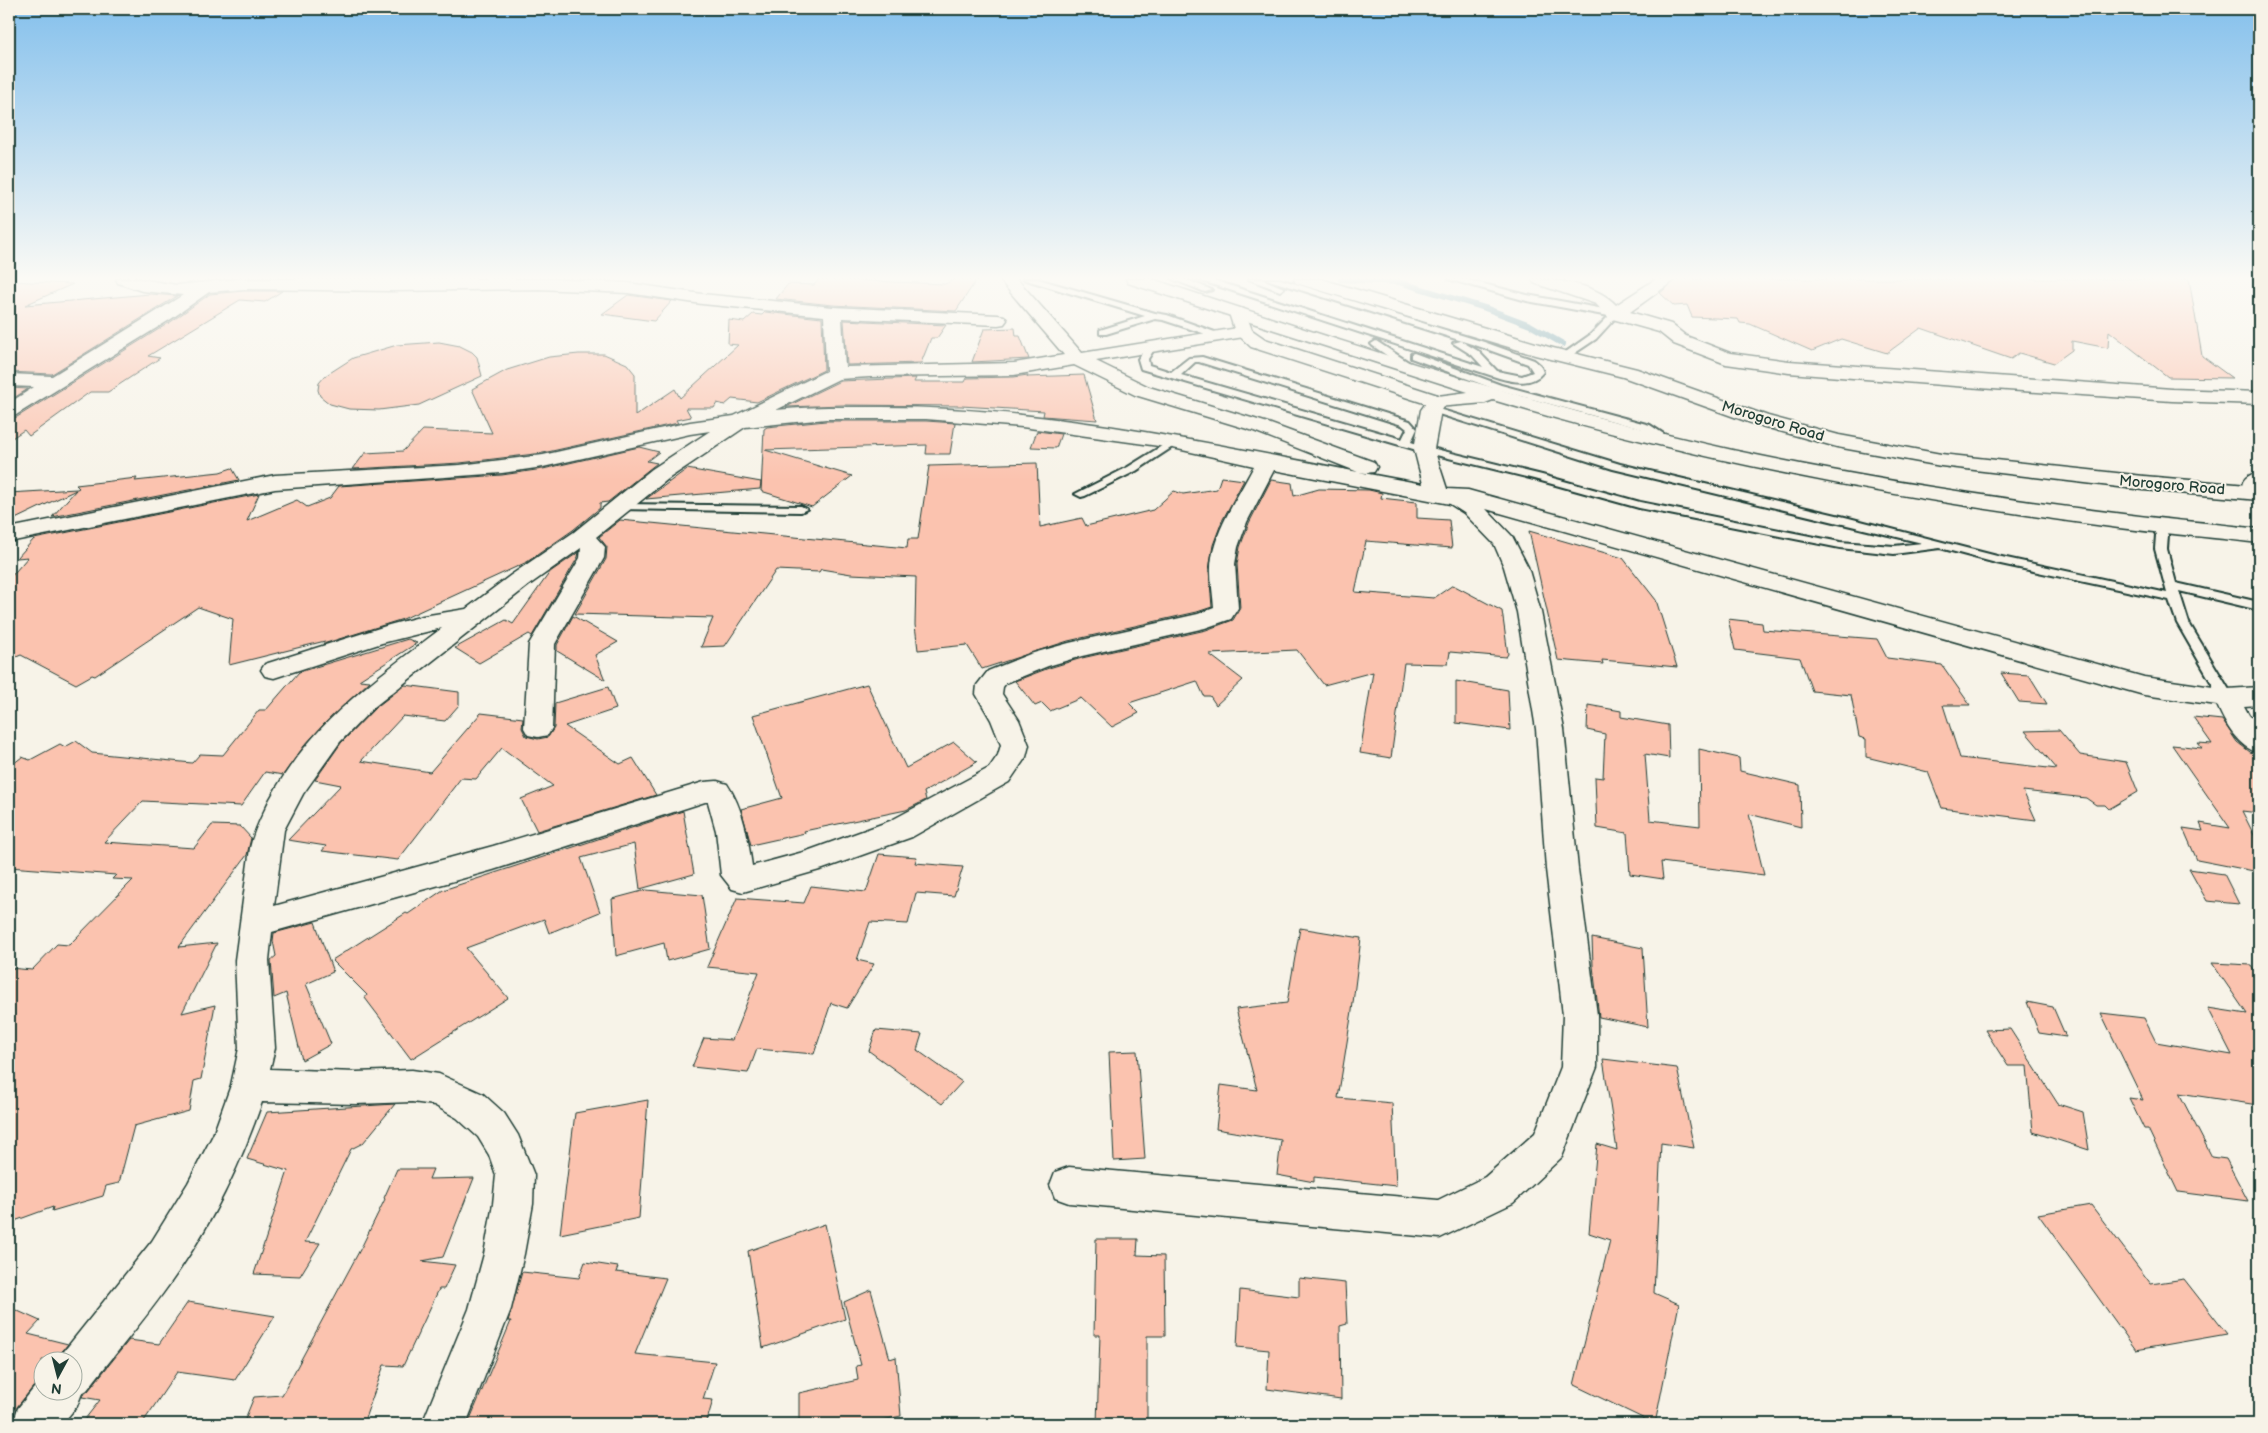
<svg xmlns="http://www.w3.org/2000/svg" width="2268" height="1433" viewBox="0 0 2268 1433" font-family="'Balsamiq Sans',sans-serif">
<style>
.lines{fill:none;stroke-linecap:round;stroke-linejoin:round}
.stream{stroke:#6297a5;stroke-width:6}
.building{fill:#fbc3af;stroke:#1f3d34}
.lane-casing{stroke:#1f3d34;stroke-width:4}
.street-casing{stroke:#1f3d34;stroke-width:3}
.secondary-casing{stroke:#1f3d34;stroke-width:3}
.highway-casing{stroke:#1f3d34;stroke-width:3}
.lane{fill:#f7f3e8;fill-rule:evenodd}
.street{fill:#f7f3e8;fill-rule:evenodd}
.secondary{fill:#f7f3e8;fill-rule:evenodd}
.highway{fill:#f7f3e8;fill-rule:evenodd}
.labels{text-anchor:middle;stroke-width:4;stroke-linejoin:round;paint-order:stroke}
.far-street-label{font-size:15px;fill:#1f3d34;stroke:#f7f3e8}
</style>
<rect width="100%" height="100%" fill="#f7f3e8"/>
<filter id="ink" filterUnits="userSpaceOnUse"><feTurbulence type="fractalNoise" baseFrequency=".02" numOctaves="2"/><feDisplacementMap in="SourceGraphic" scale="10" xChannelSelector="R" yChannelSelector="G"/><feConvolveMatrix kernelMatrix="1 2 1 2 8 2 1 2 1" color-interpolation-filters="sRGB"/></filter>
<g filter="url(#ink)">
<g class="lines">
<path class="stream" d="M1341,279l58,3 86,26 45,17 33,19"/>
</g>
<path class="building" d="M819,279l126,5 10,-5h22l-21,32 -123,-6 -57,-6 12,-15 26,1z
M1678,279h511l13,77 30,22 -64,-1 -59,-46 -1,17 -36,-7v9l-18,13 -35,-10 -8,6 -90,-31 -34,25 -46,-14 -29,12 -62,-27 -10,-1 -2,-4 -46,-2 -5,-12 -13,1 -14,-13z
M9,281l64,3 -48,21 125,-11 27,2 -125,78 -43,-2z
M244,291h38l-17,11 -25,-2 -92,56 12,2 -52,34h-18l-61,44 -5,-6 -15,10v-21l8,-2 155,-96 38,-27z
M628,295l44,6 -18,20 -52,-7z
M765,312l57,6 2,52 -67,32 -25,-3 -7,6 -8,-2 -3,5h-28l5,9 -15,3 2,3 -135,30 -83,10 -107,6 12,-16 38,-2 20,-21 69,3 -20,-44 35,-19 42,-13 30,-3h25l23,10 8,10v42l40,-27 5,9 58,-53 -10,-1 1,-24 15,2 9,-8 9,1z
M844,320l102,5 -9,13h-6l-10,25 -74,2z
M1015,328l1,8h4l9,23 -57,3 12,-33z
M439,342l21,4 12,6 5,5 5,19 -63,29 -40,5 -30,-1 -19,-5 -10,-8 -2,-6 1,-7 6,-7 28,-18 44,-13z
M1028,375l-1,2 57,-2 13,45 -54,-4 1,-5 -83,-5 -119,-1 -56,2 54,-26 76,-3 -2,4h51l2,-4 47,-1z
M9,388l19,1 -19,12z
M826,421h100l29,2 -5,31h-24l1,-9 -162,5 87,26 -40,31 -51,-16 3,-62 3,-2z
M1037,431l24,3 -5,14 -25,-1z
M639,447l20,5 -12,9 10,2 -49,39 -8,1v5l-27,22 -46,32 -124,57 -80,25 2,-3 -96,24 4,-46 -35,-12 -103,69 -3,-1 -16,9 -55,-29 -12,5v-81l19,-22 -11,1 17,-19 225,-45 -12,27 50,-21 10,7 23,-9 9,-12 163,-11 41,-6z
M1037,463l3,64 42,-9 4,8 67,-16 21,-19 9,3 34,-5 4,-12 23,3 -22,41 -9,24 -4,25 3,37 -15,5 -129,29 -86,28 -15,-24 -49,5 -3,-25 1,-48 -65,-3 -30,-5 -2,3 -43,-2 -51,76 -24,1 12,-29 -138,-4 31,-55 1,-12 -8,-10 21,-17 287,28 1,-9h10l11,-73z
M232,468l7,12 -187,37 24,-27 -67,32v-29l68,-4 2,-1 -3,-3 61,-7 -2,3 85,-9z
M687,469l74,13 -1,7 -114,10z
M1271,480l21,3 2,13 25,-7 50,1 13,3 -1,5 36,4v16l32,2 3,28 -86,-7 -11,51 79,6 19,-13 49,26 6,43 -2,3 -56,-5 -2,12 -44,-1 -13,95 -31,-5 13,-81 -49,13 -27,-35 -88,4 34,26 -27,25 -6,-9h-6l-7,-15 -68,22 10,10 -27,14 -31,-29 -31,13 -8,-8 -7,3 -20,-25 34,-13 33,-10 124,-28 27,-10 7,-12 -3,-44 3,-17 9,-24z
M1529,531l94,27 33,42 21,67 -75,-7 1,4 -45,-4z
M579,552l-1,5 -46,79 -3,-2 -50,29 -24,-15 51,-28 7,4 37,-52z
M573,616l45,26 -23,13 10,25 -48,-29v-6z
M1728,619l34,4 1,7 114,9 10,19 55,7 28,40h-27l17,53 97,11 -32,-38 34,-1 21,25 46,7 12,30 -29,17 -4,-4h-9l-10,-7 -63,-7 13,29 -94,-12 -14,-36 -62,-15v-18l-7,-2 -8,-42 -39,-4 -12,-33 -65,-8z
M408,639l9,4 -58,37 11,1 -46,43 -20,22 -21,29 -18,-3 -24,34 -98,-5 -39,41 90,6 18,-23 28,1 11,12 -4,17 -68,92 38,-4 -35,70 33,-8 -14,74 -7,2 -5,30 -55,15 -15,57 -13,3 -3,10 -51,15 1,-4 -44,16v-255l23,2 25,-26 12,1 64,-65 -21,-1 4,-4 -107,-8v-100l13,-10 8,3 30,-16 5,3 11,-6 16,12 100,10 8,-9 23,1 36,-45h7l33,-38z
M2001,673l28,2 18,29 -28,-2z
M1456,681l52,9 2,40 -54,-7z
M867,684l39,84 48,-26 23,20 -53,30 2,8 -20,10 -102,21 1,2 -54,12 -10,-36 41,-11 -29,-83z
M405,685l54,7v13l-14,16 -42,-5 -42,45 69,11 51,-59 42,5 -1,10 4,8 12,3 10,-2 6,-9 1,-25 53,-16 8,22 -51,17 55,38 13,-6 23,37 -119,36 -16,-32 32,-13 -51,-38 -26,31 -15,-1 -63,82 -76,-9 4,-5 -38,-6 53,-55 -26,-5 26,-37 34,-35z
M1588,705l33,6v6l47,8 1,33 -24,-4 5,66 50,6 -1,-77 40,9 1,13 60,14 1,42 -52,-13 15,61 -103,-13 2,17 -33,-5 -3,-41 -30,-5 -2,-51 8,1 2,-44 -18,-4z
M2193,717l29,3 15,22 13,10 9,3v58l-17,-2 17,34v27l-62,-12 -14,-32 20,3 -3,-8 30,5 -58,-83 30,3 -4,-5 14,1z
M683,811l11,63 -54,15 -6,-45 -53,14 19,54 -51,21 -5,-14 -78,29 42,50 -97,61 -46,-61 2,-3 -35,-35 74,-47 2,1 35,-24z
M879,854l38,3 -2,6 48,4 -9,29 -38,-3 -8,31 -38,-2 -13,38 17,4 -27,44 -16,-5 -17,51 -57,-5 -9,24 -56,-6 12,-29 28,2 27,-68 -52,-5 30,-69 67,5 7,-17 55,6z
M2189,869l35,5 15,30 -32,-3z
M646,890l56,5 8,54 -43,12 -3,-18 -48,13 -4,-57z
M315,922l18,50 -27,12 25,60 -29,16 -16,-67 -12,5 -3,-38 5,-4 -3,-15 1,-8z
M1300,928l61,10 -9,73 -14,87 54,5 4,83 -82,-9v5l-37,-7 4,-35 -65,-11 5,-44 36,5 -21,-81 51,-6z
M1592,938l51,10 5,79 -49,-10 -6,-51z
M2212,963l39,2 8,12v131l-1,-3 -79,-12 33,64 14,2 22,42 -70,-9 -30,-63h-4l-15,-31 14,2 -42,-87 43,5 12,24 76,13 -24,-47 39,6z
M2027,1002l26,5 13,30 -27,-4z
M2010,1029l48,75 25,8 6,38 -56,-18 -6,-66h-19l-23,-36z
M876,1030l46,4 -5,16 45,32 -20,22 -73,-53z
M1137,1051l8,108 -31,2 -5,-109z
M1603,1059l74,9 17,80 -33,-5 -7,150 25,11 -24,120 -81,-39 36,-145 -21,-7 8,-89 20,6z
M648,1100l-9,118 -79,16 15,-121z
M395,1104l-32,39 -12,6 -46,93 15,1 -20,33 -46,-2 34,-103 -41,-12 20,-47z
M397,1169h36l-4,10 45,-1 -31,79 -21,4 33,4 -11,24h-5l-36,77 -19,-1 -21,59h-120l11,-27 28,-2 80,-149 23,-47 -1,-1z
M2091,1205l60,79 33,-5 43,55 -91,16 -98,-136z
M825,1224l20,95 -82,29 -15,-97z
M1096,1239h42l-1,16 27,1 1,80h-18v88h-50l3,-89h-6z
M585,1262l33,5 -2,5 50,6 -31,76 80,8 -12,37 10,1 -7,24h-238l43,-103h-3l14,-49 57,6z
M1299,1278l46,5 2,41 -7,2 1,73 -74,-10 2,-39 -32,-3 3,-57 59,7z
M871,1290l19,69 6,-2 5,59 -37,8h-65v-31l59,-13 -2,-14 5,-1 -17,-63z
M188,1302l87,14 -40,64 -58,-8 -35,52h-61l19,-24 -18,-3 2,-3 4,-3 41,-51 30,4z
M9,1307l31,14 -12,13 40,10 -13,16h-13v16l-25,31 -7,17h-1z"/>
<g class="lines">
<defs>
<path id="lane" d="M1023,279h15l117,34 12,2 59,21 -5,3 -58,-19 -8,-1 -49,15h-6v-4l45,-14z
M1172,279h13l27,11 -7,2z
M1196,279h14l273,88 -11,-12 -19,-12 8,-2 17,10 19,20 25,5 11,-4 -5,-8 -50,-18 -212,-67h14l204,63 50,18 6,5 3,7c-11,14 -29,10 -44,6z
M1248,279h14l22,9 -4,3z
M1448,279h16l63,16 88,16 4,3 -23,25 -30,20 -3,-1v-4l27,-19 19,-19 -82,-15z
M1376,341l40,26v4h-6l-37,-25 -2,-2z
M1150,345l5,3 -7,11 1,6 22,7 18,-14 13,-1 208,64 7,8 -6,13 16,5 115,28 98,27 200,40 54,4 28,-3 -309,-74 -187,-59 1,-2h8l185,56 225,53 152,39 170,37 -12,-44 1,-14 -4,-9 6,-3 4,1 6,11 -1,14 9,34 83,19v8l-80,-19 10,32 45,75 -7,4 -5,-1 -45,-78 -8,-23 -173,-37 -56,-15 -46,6 -54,-6 -201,-40 -105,-29 -114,-28 -279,-82 -3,-10 9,-13zM1195,362h4l203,63 5,4 -5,10 -221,-64z
M1414,353l87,32 149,40 23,15 -1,2h-8l-22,-13 -147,-40 -84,-31v-4z
M1173,439l4,1v4l-41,27 -51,25 -4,1 -6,-3 53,-27z
M621,504l180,2 6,3 -6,3 -184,-3 -2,-2 2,-2z"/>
<path id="street" d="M116,279h24l37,6 61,-6h313l77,4 74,11 131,13 165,8 6,1 3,4 -3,4 -6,1 -156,-7 3,49 169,-4 50,-8 -65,-76h18l65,74 162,-26 6,1 3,4 -3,4 -154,25 53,26 119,36 106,39 3,5 -3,5 -8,1 -8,-1 -104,-41 -119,-36 -61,-30 -60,10 -145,2 -30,2 -63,31c35,-4 70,-3 106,-3 182,0 363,45 541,77l-9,-35 7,-39 9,-13 7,-2 7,2 3,4 -6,9 -7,39 13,40 21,1 676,187 83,12 32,-2v18l-15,1 5,9 10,11v27c-21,-6 -34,-29 -42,-48l-73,-10 -658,-186 26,27 16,31 13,45 23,117 14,140 19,146v52l-35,90 -49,46 -73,35 -371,-35 -14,-5 -5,-13 5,-13 14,-5 369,33 47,-23 50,-44 26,-66 2,-52 -17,-146 -10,-140 -19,-117 -13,-45 -10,-23 -30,-31 -14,-9 -176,-34 -27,52 -9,25 -3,17 3,44 -7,11 -26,9 -123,28 -34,10 -42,17 -3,4 -1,7 17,26 10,25 -3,12 -17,25 -97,55 -89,32 -80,23 -11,-3 -11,-14 -5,-44 -8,-29h-3l-212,68 -221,62 -3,28 6,88 -5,21 86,3 56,-2 27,4 44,20 21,19 14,22 16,40 -1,29 -9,50 -13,55 -45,115h-44l47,-115 15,-55 9,-50 3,-29 -7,-20 -11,-18 -21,-19 -23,-13 -22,-3 -56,2 -94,-2c-20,58 -47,116 -82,167 -28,42 -62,81 -93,121l-5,3 -5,13 -15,18h-50l6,-16 24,-30v12h30v-30h-15l95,-119 36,-58 25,-48 18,-50 8,-37 -4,-88 15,-112c4,-18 12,-32 20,-49 42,-77 104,-119 172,-171l-60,15 -108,35 -9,-2 -4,-6 4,-6 124,-39 34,-9 43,-7 45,-34 63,-43 78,-63 58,-38 -20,3 -147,33 -41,6 -227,16 -266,53v-14l266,-53 185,-10 83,-10 147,-33 44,-6 92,-45 -2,-55 -122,-12 -74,-11 -89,-4 -146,2 -149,-2 -35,3 -38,27 -155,96 -7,2v-14l25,-16 -25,-1v-12l43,2 131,-81 -41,-4 -24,-8zM826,419h100l96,8 151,21 81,18c-15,29 -36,59 -42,91 -3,17 1,34 2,51l-16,6 -129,29 -39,11 -42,17 -11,14 -1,9 15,26 10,25 -3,10 -9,13 -99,53 -83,30 -55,15c-4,-29 -9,-58 -25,-82l-10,-3 -13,1 -211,64 -219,60 10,-76 19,-36 37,-52 34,-35 155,-122 52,-37 -1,10 -51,86 -5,84 4,7 10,2 10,-2 4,-7 3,-84 49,-86 1,-11 -9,-10 72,-58 77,-52z
M1532,279c26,0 66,6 84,26l40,-26h20l-46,33 41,12 15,12 44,17 59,8 383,28 87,3v12l-87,-3 -179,-12 -204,-16 -63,-9 -52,-20 -15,-12 -50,-14 -13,-14 -62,-21z
M2259,472v27l-12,-1c-10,-15 -3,-22 12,-26z"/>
<path id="secondary" d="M1238,308l6,1 8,21 13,9 179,58 3,4 -3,4 -7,2 -7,-2 -179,-58 -16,-15 -6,-19 3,-4z"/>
<path id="highway" d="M1126,279h26c201,66 402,134 609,177 120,25 241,43 362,58 45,6 91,9 136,15v14c-46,-6 -94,-9 -140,-15 -212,-28 -421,-66 -626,-128l-8,3 -48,4 -7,-2 -3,-4 3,-4 38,-5 -340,-109z
M1294,279h27l228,68 88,22 131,47 71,19 102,19 203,22 115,10v14l-115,-10 -203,-24 -104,-19 -83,-23 -131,-47 -88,-22 -239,-72z"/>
</defs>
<use href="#lane" class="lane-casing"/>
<use href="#street" class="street-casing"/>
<use href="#secondary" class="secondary-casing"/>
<use href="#highway" class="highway-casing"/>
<use href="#lane" class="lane"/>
<use href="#street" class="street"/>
<use href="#secondary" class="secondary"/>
<use href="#highway" class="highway"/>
</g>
</g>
<linearGradient id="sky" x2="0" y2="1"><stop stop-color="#84c0ec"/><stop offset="0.58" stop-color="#fbfaf5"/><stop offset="1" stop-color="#fbfaf5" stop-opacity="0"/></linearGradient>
<rect width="2268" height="480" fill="url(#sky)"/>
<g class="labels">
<g class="far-street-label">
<text transform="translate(1773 421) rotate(17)" y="5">Morogoro Road</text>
<text transform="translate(2172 485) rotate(5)" y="5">Morogoro Road</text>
</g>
</g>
<rect width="2268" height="1433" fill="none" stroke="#f7f3e8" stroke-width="30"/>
<rect x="15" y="15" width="2238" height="1403" fill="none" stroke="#1f3d34" stroke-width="2" filter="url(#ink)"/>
<g transform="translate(58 1376) rotate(187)"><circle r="24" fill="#f7f3e8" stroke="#a1aaa0"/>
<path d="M0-4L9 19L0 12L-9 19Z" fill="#1f3d34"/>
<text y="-8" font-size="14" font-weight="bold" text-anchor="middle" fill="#1f3d34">N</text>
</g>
</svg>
